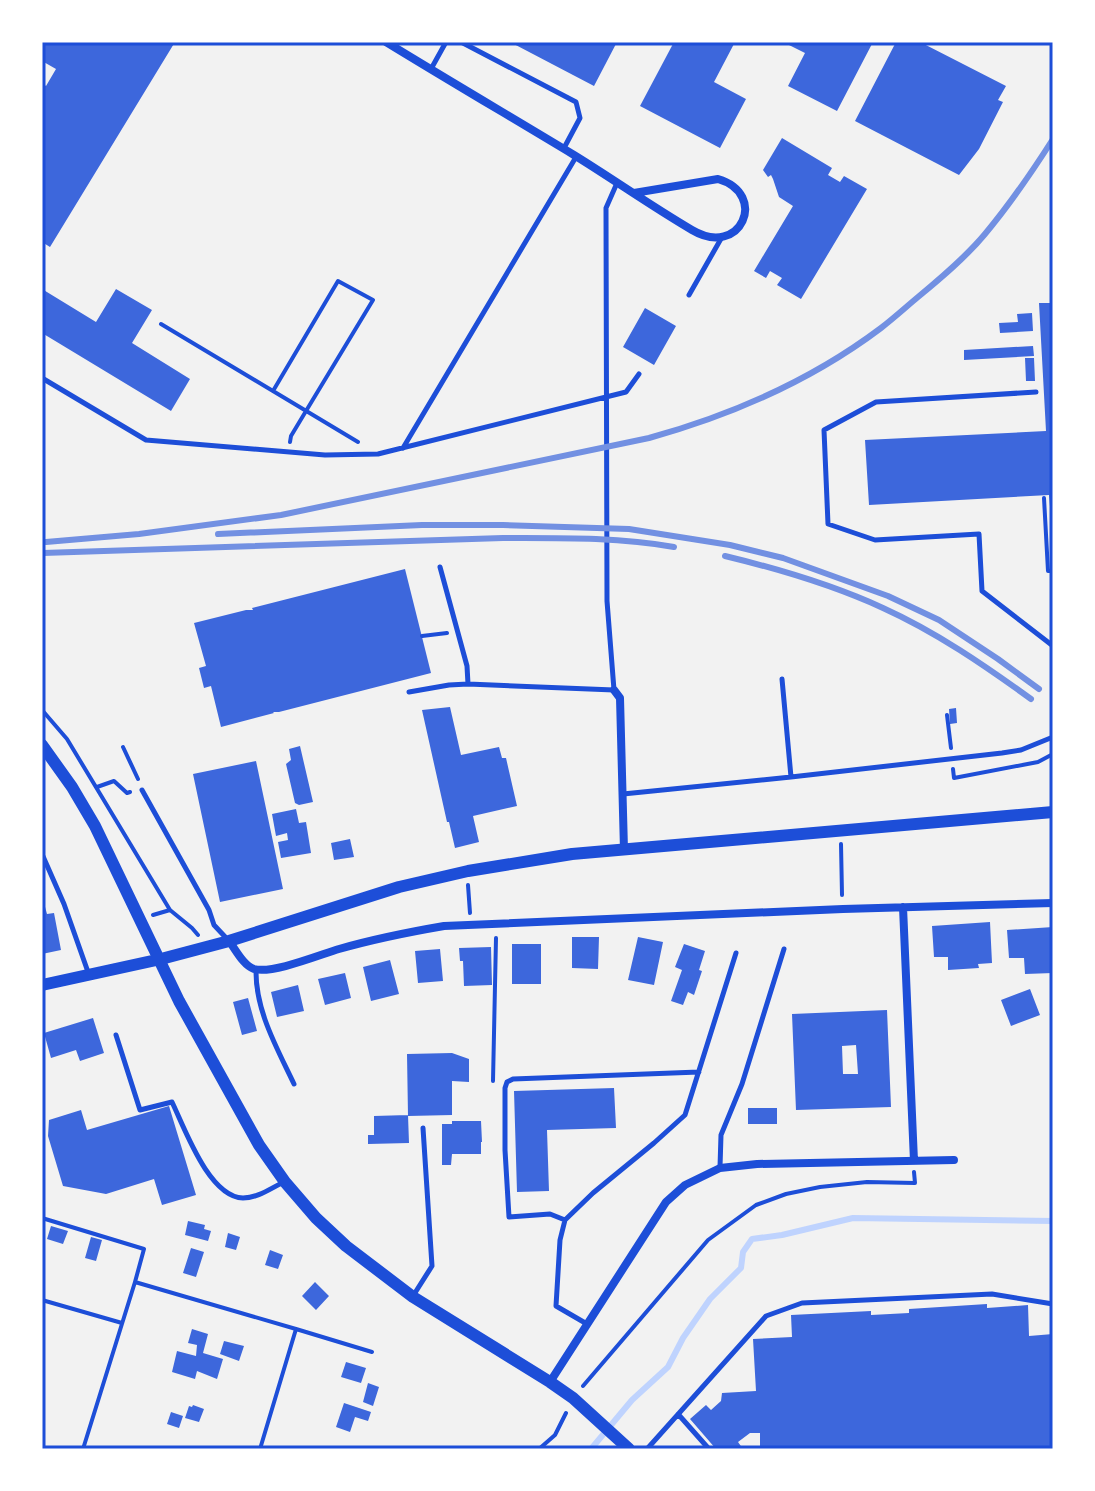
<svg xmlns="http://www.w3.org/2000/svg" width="1095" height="1491" viewBox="0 0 1095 1491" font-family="Mulish,sans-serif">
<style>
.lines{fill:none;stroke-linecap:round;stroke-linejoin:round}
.stream{stroke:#bfd3fe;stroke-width:6}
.building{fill:#3d67dc;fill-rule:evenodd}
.path{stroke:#1d4ed8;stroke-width:4}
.service{stroke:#1d4ed8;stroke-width:5}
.minor{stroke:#1d4ed8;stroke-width:8}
.tertiary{stroke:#1d4ed8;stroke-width:12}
.rail{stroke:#7290e2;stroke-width:6}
.neatline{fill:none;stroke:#1d4ed8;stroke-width:3}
</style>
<rect width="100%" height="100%" fill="#f2f2f2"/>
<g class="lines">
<path class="stream" d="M591,1449l41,-49 36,-33 15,-29 27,-39 31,-31 2,-16 9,-13 30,-4 71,-17 200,3"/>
</g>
<path class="building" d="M42,42h133l-125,205 -8,-5v-159l4,3 10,-17 -14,-8z
M510,42h107l-23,44z
M674,42h61l-21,40 32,17 -26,49 -80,-42z
M783,42h90l-36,69 -49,-25 17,-33z
M896,42h24l86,44 -8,14 5,2 -24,47 -20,26 -104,-54z
M782,138l50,30 -4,7 12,7 4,-6 23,13 -66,110 -24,-14 5,-7 -12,-7 -4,7 -12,-7 39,-65 -14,-9 -6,-18 -2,-4 -3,2 -5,-7z
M42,289l54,33 20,-33 36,21 -20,33 58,36 -19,32 -129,-78z
M1039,303h14v215h-2l-2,-23 -180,10 -4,-65 181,-9z
M645,308l31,18 -22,39 -31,-18z
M1032,313l1,18 -33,2 -1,-10 19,-1 -1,-8z
M1033,346l1,10 -70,4v-10z
M1025,358h9l1,23h-9z
M405,569l26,104 -152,39h-6l1,1 -53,14 -10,-41 -7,2 -5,-20 7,-2 -12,-43 52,-13h7l-1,-2z
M450,707l11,48 38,-8 3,11h4l11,48 -44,10 6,26 -24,6 -6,-26h-2l-25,-112z
M956,708l1,15 -7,1 -1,-15z
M300,746l13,56 -14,3 -4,-2 -9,-39 5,-4 -2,-11z
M256,761l27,128 -63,13 -27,-128z
M296,809l3,14 7,-1 5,31 -30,5 -3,-16 10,-2 -1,-7 -11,3 -4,-22z
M350,839l4,18 -20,3 -3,-17z
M42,896l5,18 7,-1 7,37 -19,4z
M990,922l2,41 -14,1 1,4 -31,2v-13h-14l-2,-31z
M1053,927v46l-28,1 -1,-16h-15l-2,-28z
M572,937h27l-1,32 -26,-1z
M638,937l25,5 -9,43 -26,-5z
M512,944h29v40h-29z
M684,944l21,7 -6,19 3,1 -8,24 -6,-3 -5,13 -12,-4 11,-31 -7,-3z
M491,947l1,38 -28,1 -1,-25h-3l-1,-13z
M440,949l3,32 -25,2 -3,-32z
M390,960l9,34 -28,7 -8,-34z
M345,973l6,25 -26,7 -7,-26z
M298,985l6,26 -27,6 -6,-25z
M1030,989l10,26 -29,11 -10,-26z
M248,998l9,33 -15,4 -9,-33z
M887,1010l4,97 -95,3 -4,-96zM856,1045l2,29h-15l-1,-28z
M93,1018l11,35 -24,8 -4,-11 -25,8 -7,-25z
M452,1053l17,6v23l-17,-1v34l-44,1 -1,-62z
M614,1088l2,40 -69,2 2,61 -32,1 -3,-101z
M169,1106l27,89 -34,10 -8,-26 -48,15 -43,-8 -15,-50 1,-16 32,-10 6,20z
M748,1108h29v16h-29z
M408,1115l1,28 -41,1v-9h6v-19z
M452,1121h29l1,21h-1v12h-29l-1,11h-9v-41h10z
M188,1221l17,4 -1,4 7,2 -3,10 -23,-6z
M51,1226l17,5 -5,13 -16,-5z
M228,1233l12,4 -4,13 -11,-3z
M91,1237l11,3 -6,21 -11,-3z
M191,1248l13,4 -8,25 -13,-4z
M270,1250l13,5 -5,14 -13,-4z
M315,1282l14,14 -13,14 -14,-14z
M987,1304v4l41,-3 1,31 24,-2v115h-293v-16h-10l-12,9 5,7h-27l-26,-30 16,-14 5,5 10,-9 1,-8 34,-2 -3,-52 39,-2 -1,-22 80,-4v4l38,-2v-4z
M192,1329l16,5 -5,19 20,6 -6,20 -20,-8 -2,8 -23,-7 5,-21 19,5 1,-11 -9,-2z
M224,1341l20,5 -5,15 -19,-7z
M346,1362l20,6 -5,15 -20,-6z
M368,1383l11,4 -6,19 -10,-4z
M344,1403l27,9 -3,9 -13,-4 -5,15 -14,-5z
M193,1405l11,4 -5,13 -14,-4 4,-12 3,1z
M171,1412l12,4 -4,12 -12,-4z"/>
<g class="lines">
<path class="path" d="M161,324l197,118
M273,391l65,-110 35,19 -67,111 -15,25 -1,6
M1044,498l4,73h5
M422,636l25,-3
M42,710l25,29 103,171 22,18 6,7
M947,715l4,33
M123,747l15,32
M953,769l1,9 84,-16 15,-8
M97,787l17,-6 13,12 3,-1
M841,844l1,51
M468,885l2,28
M153,915l17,-5
M493,1081l3,-143
M42,1218l102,31 -9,33
M42,1300l80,23
M296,1329l76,23
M583,1386l125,-146 48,-35 30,-11 34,-7 47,-5 48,1 -1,-11
M83,1449l52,-167 161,47 -36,120
M539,1449l16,-14 11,-22"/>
<path class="service" d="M461,42l115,60 4,16 -16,30
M431,69l15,-27
M689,295l33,-58
M42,378l104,62 179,15 53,-1 248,-62 13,-18
M1036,392l-160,10 -52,28 4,94 47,16 104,-6 3,57 71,55
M403,448l173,-291
M440,567l27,99 1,18
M782,679l9,98
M409,692l40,-7 19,-1 146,6 -7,-89 -1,-393 11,-25
M142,790l67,120 5,15 15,16
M623,794l168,-17 211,-24 19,-3 32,-13
M42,854l22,50 24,68
M256,969c-1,41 21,79 38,115
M116,1035l24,75 32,-8c13,27 37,95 71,96 15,0 28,-10 41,-16
M720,1167l1,-32 21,-51 42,-135
M565,1220l-15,-6 -41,3 -4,-67v-62l2,-6 6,-3 186,-7
M413,1296l19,-30 -9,-138
M587,1324l-31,-18 4,-66 5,-20 28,-27 61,-50 31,-28 51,-162
M678,1414l31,35
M647,1449l119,-133 36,-13 190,-9 61,10"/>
<path class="minor" d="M386,42c62,38 125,75 188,113 39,24 77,51 118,75 49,29 77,-36 26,-51l-84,14
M614,690l6,8 4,152
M903,907l11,254
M229,941c7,9 14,24 25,28 19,5 65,-14 85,-20 35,-10 70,-17 105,-23l399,-17 210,-6
M550,1382l116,-180 19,-17 35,-17 37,-4 197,-4"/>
<path class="tertiary" d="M42,745l30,42 23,39 84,175 80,144 26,37 31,36 30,28 67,51 137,85 23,16 56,51
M42,985l119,-26 68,-18 170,-54 69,-16 104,-17 481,-42"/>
<path class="rail" d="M218,534l204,-9h81l126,4 101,16 53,13 105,38 51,24 59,39 41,30
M46,542l93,-8 142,-19 368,-77c83,-23 163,-58 232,-110 13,-10 25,-21 37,-31 23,-19 48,-40 67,-63 25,-30 47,-62 68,-95
M43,553l460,-15c57,0 115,-1 171,9
M725,556c54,13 108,29 158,52 53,24 101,57 148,91"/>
</g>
<rect width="1095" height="1491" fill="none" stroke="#ffffff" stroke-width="88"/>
<rect x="44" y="44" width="1007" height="1403" class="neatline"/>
</svg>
